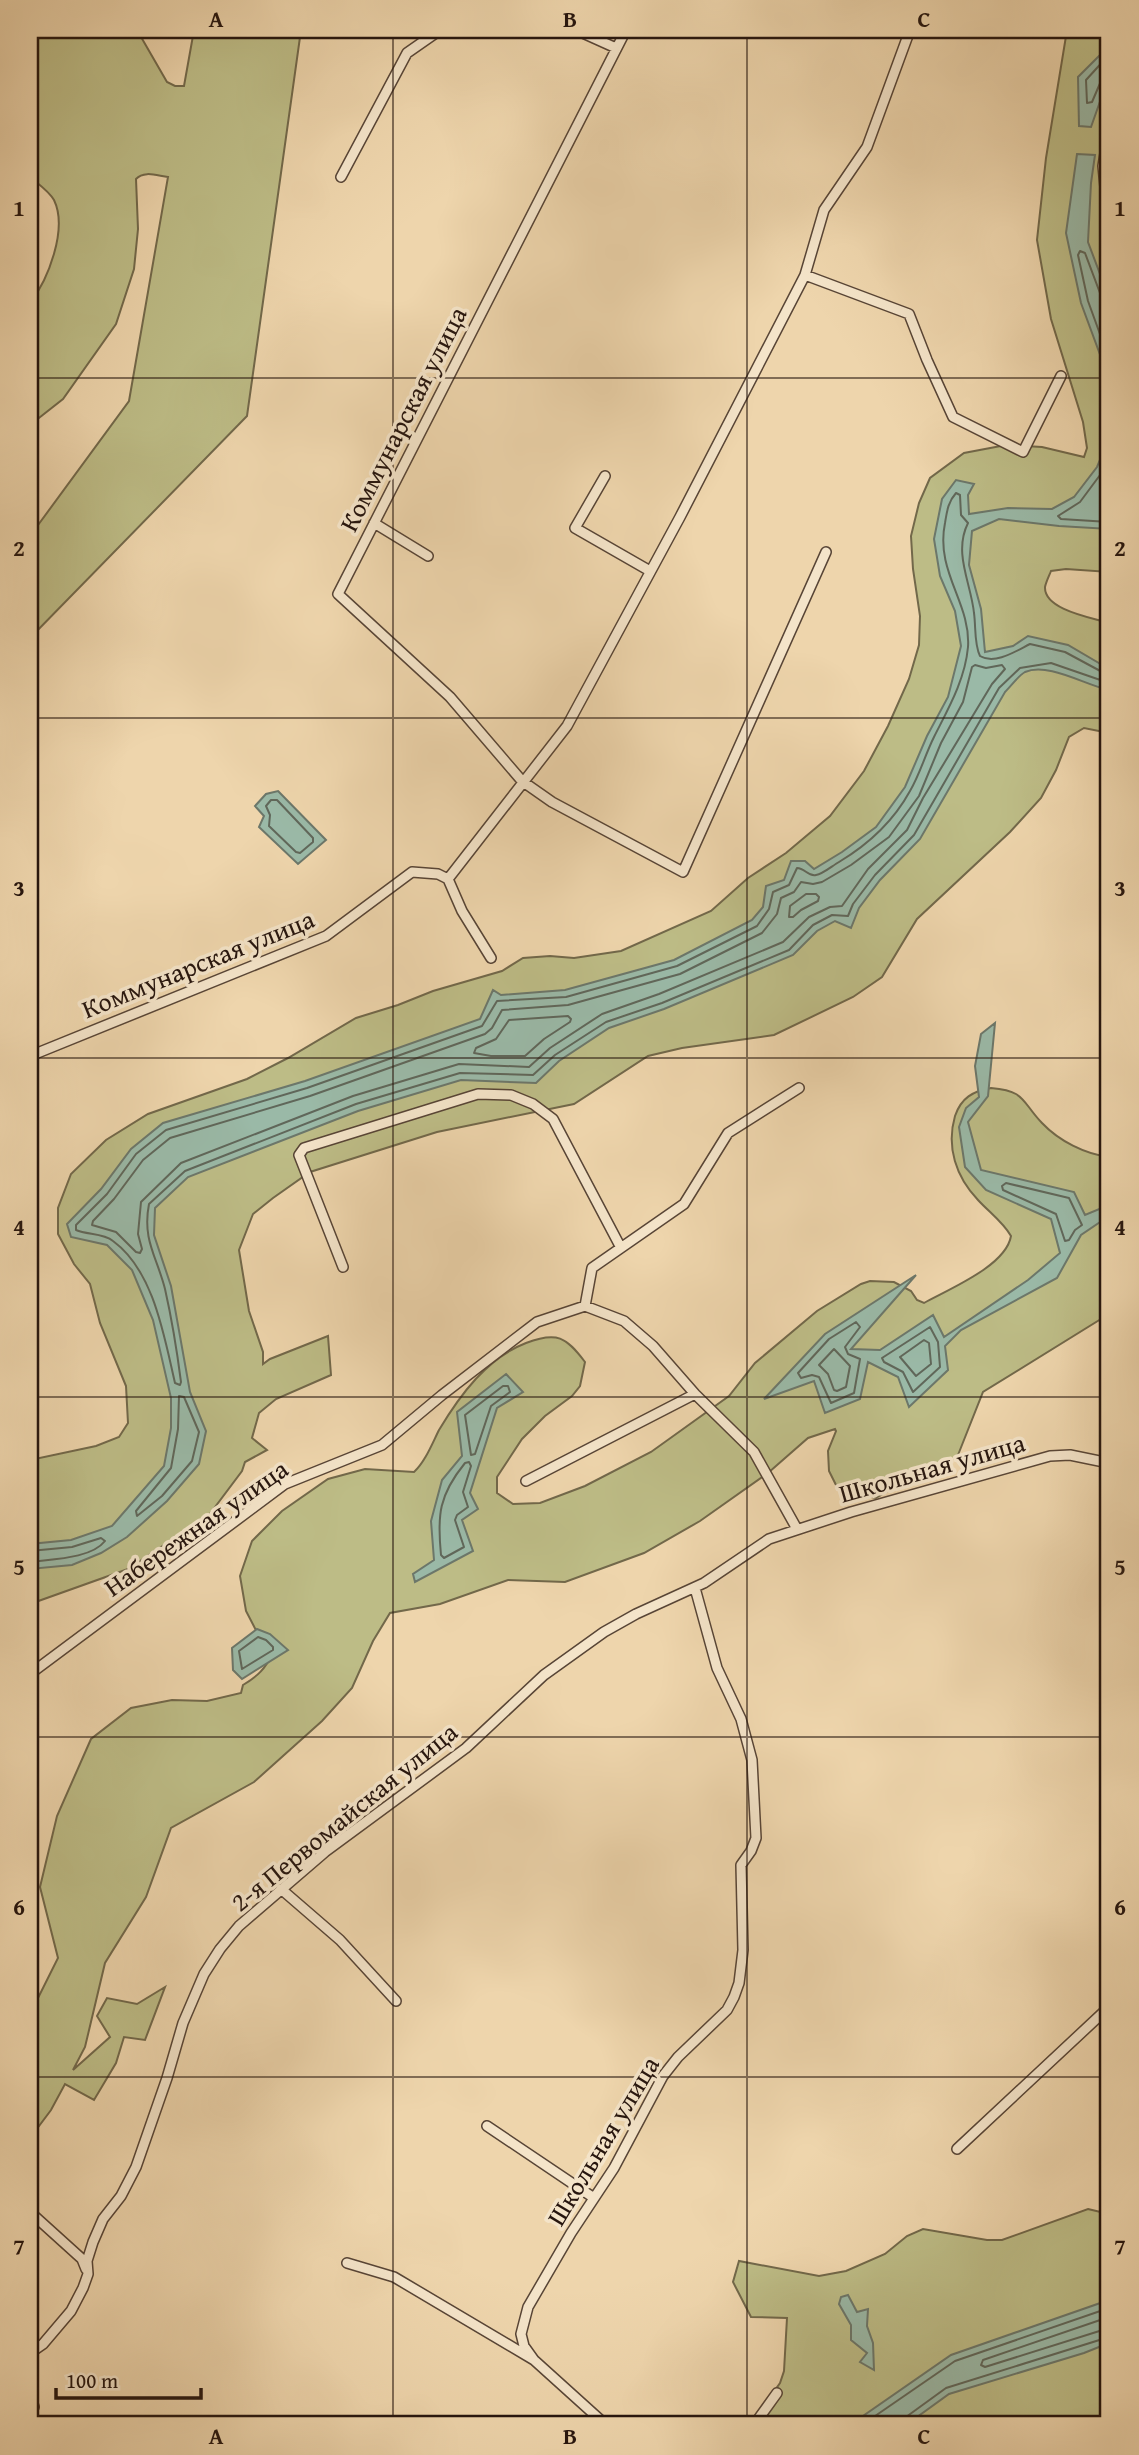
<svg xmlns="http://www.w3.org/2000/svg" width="1139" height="2455" viewBox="0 0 1139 2455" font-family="'Gentium Book Plus',serif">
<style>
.green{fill:#bdbc86;stroke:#72684a;stroke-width:2}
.water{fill:#9ab9a7;stroke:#6c776a;stroke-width:2}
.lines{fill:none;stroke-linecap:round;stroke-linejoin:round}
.shore{stroke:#60675a;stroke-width:2}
.minor-casing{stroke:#584536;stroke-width:12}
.minor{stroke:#f4e4c9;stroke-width:9}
.grid{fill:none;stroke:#26150e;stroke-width:2;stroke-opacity:0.55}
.labels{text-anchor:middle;stroke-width:7;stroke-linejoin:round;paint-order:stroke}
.street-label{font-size:26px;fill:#26150e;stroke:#f4e4c9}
.neatline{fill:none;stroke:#26150e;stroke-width:2.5}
.grid-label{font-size:23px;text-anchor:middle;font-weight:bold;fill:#26150e}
</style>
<rect width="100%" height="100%" fill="#eed5ac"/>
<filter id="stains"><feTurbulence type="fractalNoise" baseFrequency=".00286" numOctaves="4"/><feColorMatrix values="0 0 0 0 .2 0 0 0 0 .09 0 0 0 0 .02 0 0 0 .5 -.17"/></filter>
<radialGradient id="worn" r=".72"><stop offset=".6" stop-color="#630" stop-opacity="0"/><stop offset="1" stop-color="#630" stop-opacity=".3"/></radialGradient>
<path class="green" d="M30,30h107l30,52 8,4h9l10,-56h107l-54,386 -217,222v-102l99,-135 39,-224c-10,-1 -24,-7 -32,2l2,50 -4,40 -18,55 -53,75 -33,26v-122c18,-23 38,-74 24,-103 -5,-9 -17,-17 -24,-23z
M1067,30h42v542l-43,-3 -15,2c-2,5 -5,11 -6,16 -1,23 48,31 64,36v110l-25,-5 -15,9 -13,33 -15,28 -31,34 -93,87 -35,58 -29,20 -79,38 -92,13 -34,8 -74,48 -137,28 -127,40 -37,26 -20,16 -14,36 10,61 14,41v12l7,-5 58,-23 3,39 -55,24 -17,14 -7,25 15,12 -22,12 -3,9 -33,44 -81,54 -98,35v-144l66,-14 23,-9 9,-14 -2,-37 -26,-63 -10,-39 -16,-20 -16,-30v-26l13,-34 35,-34 42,-26 99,-35 41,-21 68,-40 42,-13 35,-14 69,-20 21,-13 27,-2 24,2 47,-7 90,-40 37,-33 38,-25 44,-37 34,-45 24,-45 21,-47 10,-34 1,-29 -7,-47 -2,-33 8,-33 11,-25 34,-25 42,-8 36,2 42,10 3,-9 -4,-26 -32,-103 -14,-79 9,-82z
M991,1088c35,3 30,13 51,35 17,18 43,31 67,34v157l-126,78 -25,63 -32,25 -21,1 -29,17 -26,-5 -14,-8 -7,-14 -1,-20 8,-20 -1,-2 -27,9 -40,35 -68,48 -56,32 -79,29 -57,-2 -68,24 -50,9 -17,28 -21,47 -30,33 -68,61 -83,46 -25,69 -41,66 -20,84 -12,23 37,-33 -13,-21 10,-18 30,6 28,-17 -20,53 -21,-3 -8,26 -22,37 -29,-16 -14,26 -21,28v-124l28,-56 -18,-71 17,-71 34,-77 40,-31 41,-8 35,1 34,-8 2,-8c15,-9 22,-16 30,-32l-13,-15 -14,-27 -6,-35 12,-35 30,-30 46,-32 37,-10 49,3c11,-10 18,-28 25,-42 21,-35 48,-72 87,-87 31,-12 40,-6 59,19l-5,24 -8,10 -27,20 -23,23 -25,38v16l16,11 27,-1 45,-17 66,-34 78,-56 26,-33 62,-52 44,-27 9,-3 24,1 17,9 6,9 7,3c25,-14 82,-37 87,-67 -8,-14 -22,-24 -33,-36 -22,-23 -32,-53 -23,-84 6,-18 18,-25 36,-28z
M1088,2209l21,5v211h-359l30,-42 4,-12 3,-53 -36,-1 -18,-35 6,-21 80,15 27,-5 39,-17 22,-18 16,-7 64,11h15z"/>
<path class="water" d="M1105,30h4v46l-18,51 -12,-1 -1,-49 23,-23z
M1077,154l18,1 -4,28 -3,59 21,56v231l-50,-3 -60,-7 -27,12 -3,34 12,44 4,43 28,-6 15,-10 40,9 41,24v21c-24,-5 -61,-28 -84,-18 -7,4 -14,14 -20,20l-85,147 -40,41 -21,28 -8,20 -16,-7 -18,10 -24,24 -129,54 -55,19 -50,33 -23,22 -75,-3 -103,31 -170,66 -33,31 -1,27 17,51 19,106 16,39 -7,33 -32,37 -40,36 -26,16 -29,12 -42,4v-25l41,-4 41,-14 52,-60 7,-38v-30l-18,-78 -21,-50 -25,-25 -36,-8 -4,-13 34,-35 30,-40 32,-26 142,-42 175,-62 13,-29 8,5 64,-5 109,-30 78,-40 11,-13 3,-21 18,-6 7,-19h14l9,8 28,-17 34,-25 29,-40 22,-51 21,-39 13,-51 -6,-35 -15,-35 -6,-37 8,-40 14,-19 18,4 -6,11 1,19 39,-6 44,1 22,-12 23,-30 11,-26 1,-62 -28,-76 -15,-70z
M278,791l48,49 -28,24 -39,-37 5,-11 -9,-10 11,-12z
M995,1023l-7,73 -20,26 13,48 93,22 11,23 24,-10v11l-28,19 -24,43 -96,52 -16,16 3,24 -39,37 -11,-30 -30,-15 -8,37 -35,14 -11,-32 -50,18 61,-65 91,-59 -65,74 29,1 53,-35 11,22 84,-57 32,-27 -9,-34 -65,-29 -21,-23 -6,-40 7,-19 13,-11 -4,-31 6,-32z
M506,1374l17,18 -26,16 -27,85 8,16 -16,11 11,31 -58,31 -2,-8 21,-14 -3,-39 11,-41 20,-24 -5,-44z
M257,1629l13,5 18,16 -46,29 -9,-9 -1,-22z
M848,2295l9,17 11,-3 -1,17 6,17 1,27 -14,-8 7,-9 -16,-13v-15l-12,-21 2,-7z
M1109,2300v43l-25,10 -135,41 -43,31h-56l101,-70z"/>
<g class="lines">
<path class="shore" d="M1109,46l-3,12 -20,22 1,23 5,-1 9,-21 8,-3
M1109,297l-9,-4 -15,-40 -5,-2 -2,4 10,46 21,58
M1109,456l-6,15 -23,31 -22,14 3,3 48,3
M975,665l11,3 16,-3 3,4 -13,15 -69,114 -16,32 -39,39 -26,37 -12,1 -21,10 -26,25 -124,52 -57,20 -52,34 -21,19 -70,-3 -106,32 -172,67 -40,39 -3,32 4,15 -2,4 -4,-1 -20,-20 -24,-7 1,-4 21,-22 29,-39 27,-22 140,-42 175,-62 7,-6 10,-18 66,-5 112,-31 82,-41 15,-19 4,-16 13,-6 7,-10 12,2 9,-2 29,-17 38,-28 30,-41 22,-53 22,-41 9,-35z
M1109,674l-5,-1 -39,-21 -35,-8c-14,7 -35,21 -50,12 -6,-12 -4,-29 -6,-43 -3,-30 -21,-60 -6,-90l-7,-8 -1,-20 -4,-2c-8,9 -9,18 -11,30 -10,49 26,80 23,124 -3,33 -20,62 -34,90 -9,18 -14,37 -24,54 -17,31 -41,53 -71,71 -7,4 -16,12 -23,13 -8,2 -11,-7 -19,-7l-8,17 -16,7 -4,17 -12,17 -80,40 -111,31 -69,4 -15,25 -175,62 -141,42 -30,24 -29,40 -31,31v5c11,5 27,3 37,11 41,30 51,95 62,142l5,2 1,-3c-4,-31 -9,-62 -16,-93 -8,-32 -23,-49 -16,-85l36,-33 171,-67 104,-31 73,2 22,-20 51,-33 56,-19 127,-53 24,-25 19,-10 16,1 5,-12 22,-29 39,-40 85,-147 21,-20 31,-5 58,20
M271,800h6l36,38v4l-13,11 -4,-1 -27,-26 1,-11 -4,-9z
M816,894l3,3 -1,4 -17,9 -8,7h-4l1,-11 16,-12z
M568,1016l3,3 -1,3 -26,17 -19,17h-34l-17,-3 2,-5 20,-9 13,-19z
M1006,1183l63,15 13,27 -7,5 -6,10 -4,1 -9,-27 -53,-24 -1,-4z
M856,1322l4,5 -15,20 3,7 12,5 -6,34 -23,10 -12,-26 -7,-2 -11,3 -3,-5 31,-34z
M930,1327l8,15 2,25 -27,25 -10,-20 -19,-10 -2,-4z
M924,1340l5,3 2,21 -15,12 -16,-19z
M834,1349l16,17 -4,21 -9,4 -3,-1 -6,-16 -9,-9z
M503,1386h5l2,6 -19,14 -16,48 -4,1 -6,-40z
M179,1396l5,1 15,35 -7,29 -30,35 -25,20 -1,-5 35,-43 7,-39z
M469,1462l2,4 -8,26 5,15 -11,8 -2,5 9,27 -20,11 -3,-3c-4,-40 -2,-60 24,-92z
M30,1551l42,-4 29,-9 4,3c-14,18 -54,18 -75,21
M258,1637l8,3 7,7v3l-31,19 -3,-18z
M1109,2317l-126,43 -2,5 4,2 124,-39
M862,2425l93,-64 154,-53
M903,2425l3,-8 40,-29 163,-51"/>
<defs>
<path id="minor" d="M576,30l40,18
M626,30l-288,564 112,103 72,84 30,21 131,70 143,-320
M1109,129l-6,37 6,61
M341,177l66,-124 33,-23
M805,275l104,39 18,46 26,57 70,35 38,-76
M605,476l-30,52 75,43
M374,523l54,33
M491,958l-29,-47 -14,-32 119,-153 113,-209 125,-242 19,-65 43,-63 43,-117
M30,1056l296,-120 86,-64 26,2 10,5
M343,1267l-44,-112 5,-7 174,-54 33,1 22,9 20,15 68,129
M585,1306l7,-38 92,-64 44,-71 71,-45
M526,1481l169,-87
M30,1674l255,-190 97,-39 60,-50 95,-73 48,-16 39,15 29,25 42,48 59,58 43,77
M281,1889l59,51 56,61
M487,2126l107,72
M957,2149l152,-142
M30,2212l52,47 4,10
M347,2263l47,14 140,83 72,65
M30,2353l13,-9 28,-33 12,-23 5,-14 -1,-13 6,-19 10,-23 18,-23 15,-29 31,-89 16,-55 21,-49 16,-25 19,-23 86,-74 141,-104 78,-73 60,-43 32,-18 68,-31 65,-44 82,-27 199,-56 20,-1 39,8
M534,2360l-10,-14 -3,-12 7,-27 43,-74 43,-65 49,-92 15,-19 49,-47 7,-13 5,-14 4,-33 -2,-85 10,-14 5,-13 -4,-78 -11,-41 -24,-51 -22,-80
M30,2395l4,12
M754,2425l23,-32"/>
</defs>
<use href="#minor" class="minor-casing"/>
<use href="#minor" class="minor"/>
</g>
<path class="grid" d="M393,30v2395M747,30v2395M30,378h1079M30,718h1079M30,1058h1079M30,1397h1079M30,1737h1079M30,2077h1079"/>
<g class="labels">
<g class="street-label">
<text transform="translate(403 419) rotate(-63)" y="9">Коммунарская улица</text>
<text transform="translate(198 964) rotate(-22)" y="9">Коммунарская улица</text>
<text transform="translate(932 1468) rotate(-16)" y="9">Школьная улица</text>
<text transform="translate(196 1528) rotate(-35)" y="9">Набережная улица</text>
<text transform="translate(344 1817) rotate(-39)" y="9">2-я Первомайская улица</text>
<text transform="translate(603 2141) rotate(-59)" y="9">Школьная улица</text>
</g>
</g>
<rect width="1139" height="2455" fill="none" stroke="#eed5ac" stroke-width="77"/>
<path d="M56 2388v10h145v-10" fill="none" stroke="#26150e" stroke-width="3.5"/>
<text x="66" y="2388" font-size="21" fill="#26150e" stroke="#f4e4c9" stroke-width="5" paint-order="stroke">100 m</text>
<rect x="38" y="38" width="1062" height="2378" class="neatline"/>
<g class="grid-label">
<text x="216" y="27">A</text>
<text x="570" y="27">B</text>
<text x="924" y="27">C</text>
<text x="19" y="216">1</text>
<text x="1120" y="216">1</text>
<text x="19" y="556">2</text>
<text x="1120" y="556">2</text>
<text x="19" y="896">3</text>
<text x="1120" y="896">3</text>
<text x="19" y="1235">4</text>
<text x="1120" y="1235">4</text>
<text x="19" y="1575">5</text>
<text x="1120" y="1575">5</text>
<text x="19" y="1915">6</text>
<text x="1120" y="1915">6</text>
<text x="19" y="2255">7</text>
<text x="1120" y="2255">7</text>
<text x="216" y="2444">A</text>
<text x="570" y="2444">B</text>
<text x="924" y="2444">C</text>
</g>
<rect width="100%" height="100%" filter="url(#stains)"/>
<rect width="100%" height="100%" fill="url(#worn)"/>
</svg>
